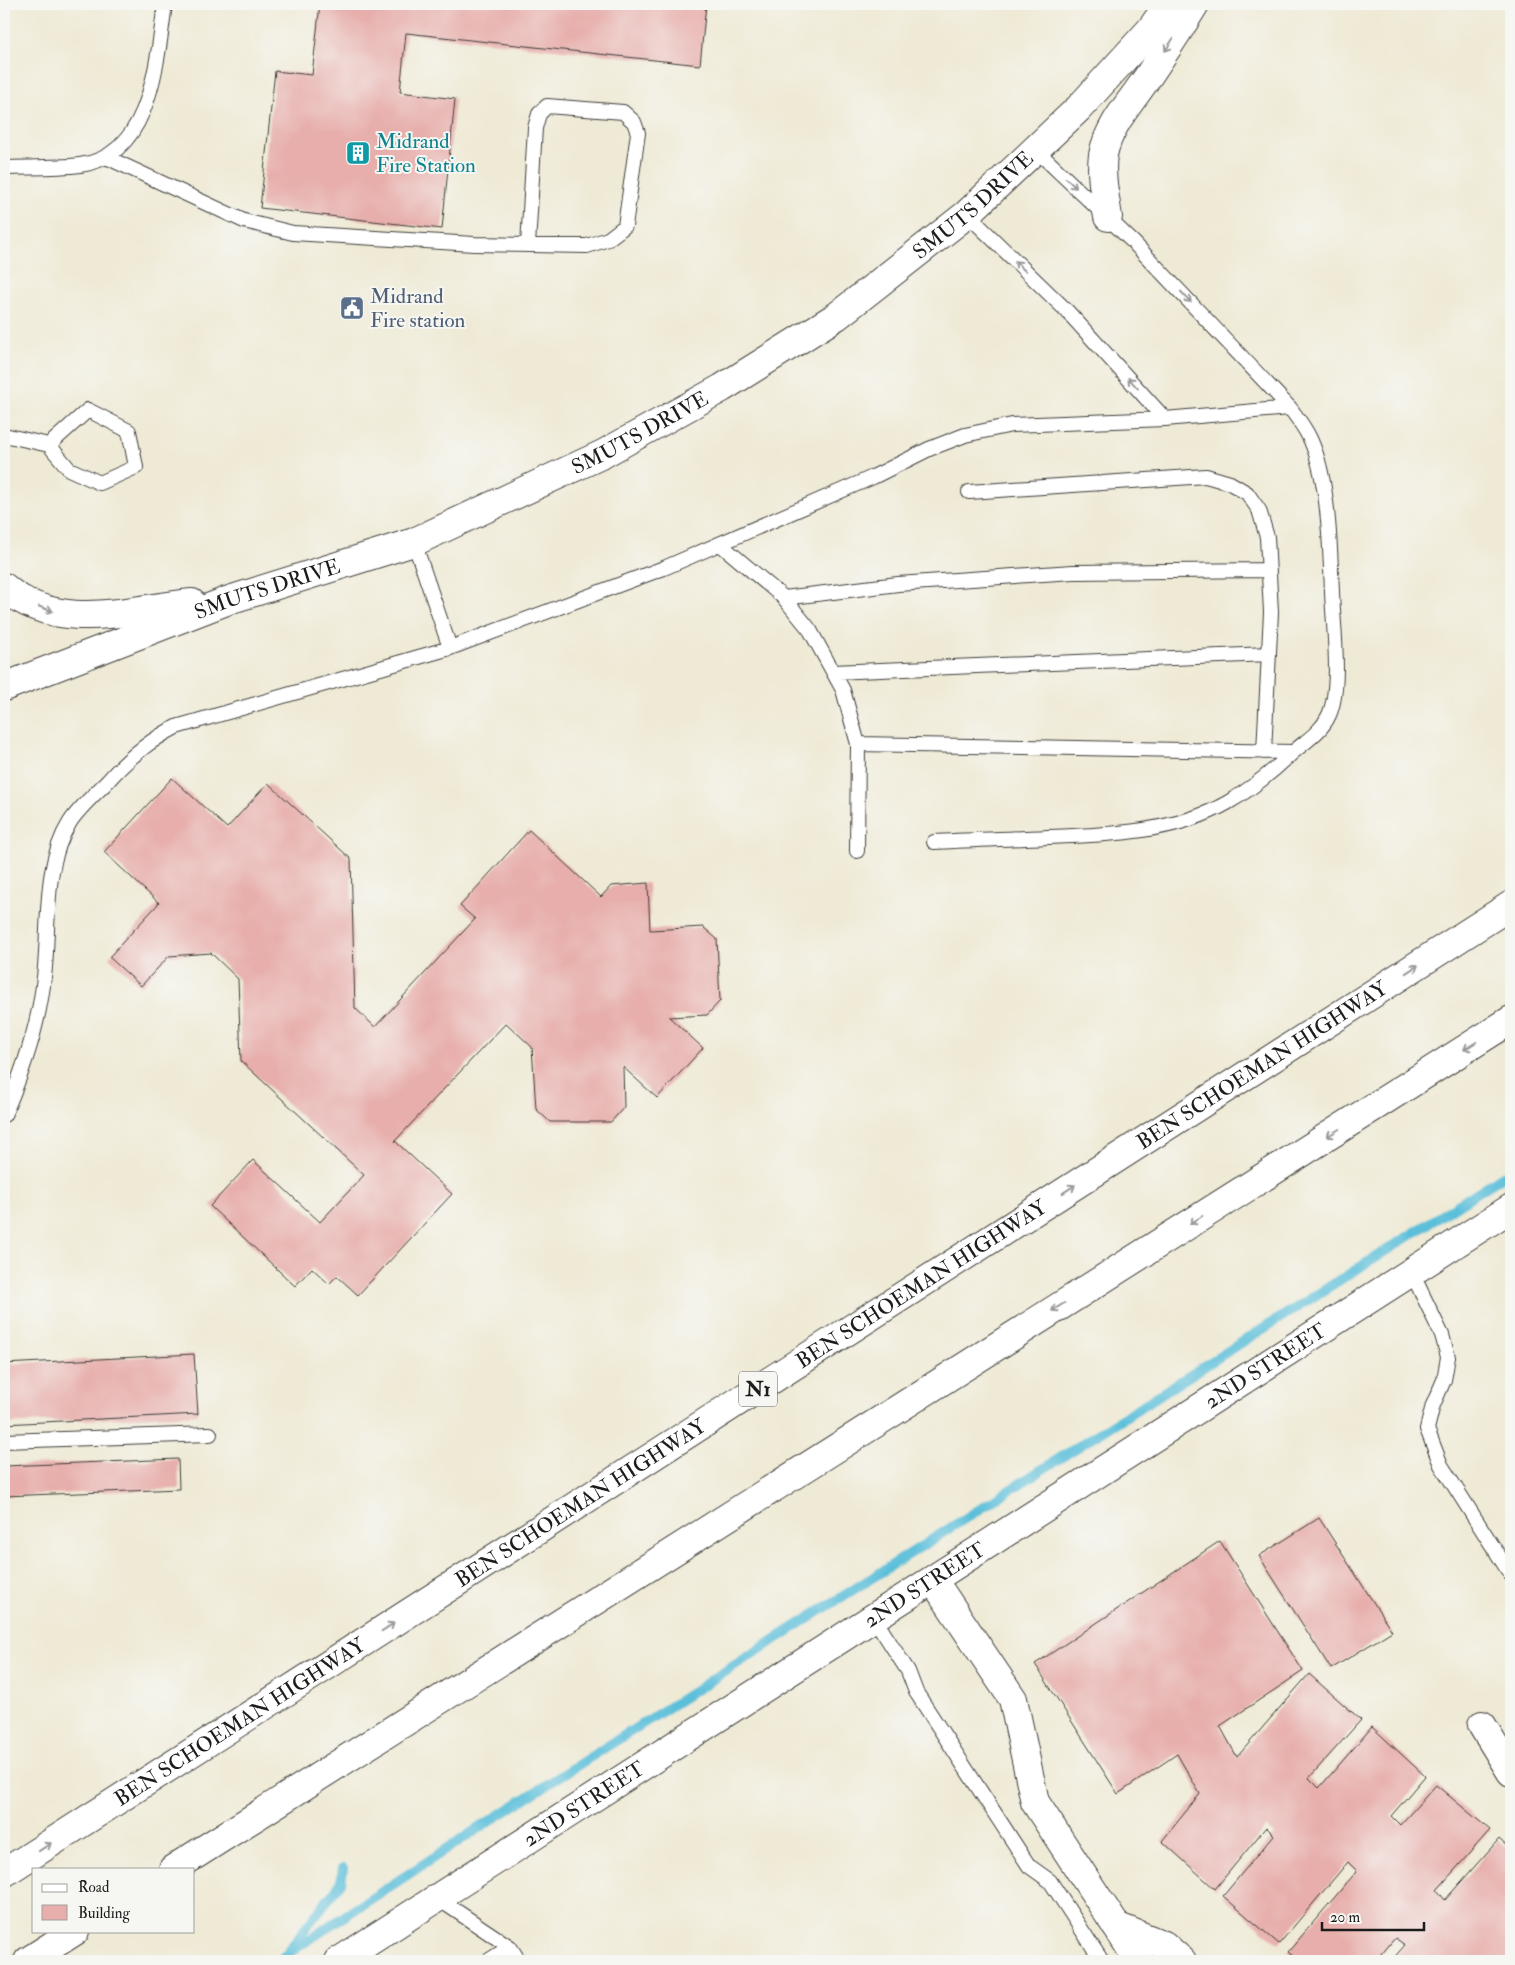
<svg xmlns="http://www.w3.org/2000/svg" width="1515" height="1965" viewBox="0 0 1515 1965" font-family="'IM FELL Double Pica',serif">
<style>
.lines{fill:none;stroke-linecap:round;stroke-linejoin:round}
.stream{stroke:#5bbfda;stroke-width:10}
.building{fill:#e7aeab}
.lane-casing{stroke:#3c3b38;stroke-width:16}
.street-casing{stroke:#3c3b38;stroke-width:30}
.secondary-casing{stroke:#3c3b38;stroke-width:30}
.highway-casing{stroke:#3c3b38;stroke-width:30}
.lane{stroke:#fff;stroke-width:14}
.street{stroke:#fff;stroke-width:28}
.secondary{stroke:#fff;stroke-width:28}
.highway{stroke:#fff;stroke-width:28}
.oneway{stroke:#999}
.labels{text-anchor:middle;stroke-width:4;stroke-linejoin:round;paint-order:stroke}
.shield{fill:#f6f6f2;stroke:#5d5d5c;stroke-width:1}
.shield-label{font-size:20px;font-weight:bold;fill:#1c1c1c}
.culture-label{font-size:21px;fill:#0d838f;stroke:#f6f6f2;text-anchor:start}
.street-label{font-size:21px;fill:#1c1c1c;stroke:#f6f6f2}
.service-label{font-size:21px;fill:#4e5e75;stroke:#f6f6f2;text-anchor:start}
</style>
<rect width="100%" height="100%" fill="#f6f6f2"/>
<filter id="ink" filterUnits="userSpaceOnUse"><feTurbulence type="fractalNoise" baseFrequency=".02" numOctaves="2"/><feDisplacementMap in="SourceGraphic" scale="10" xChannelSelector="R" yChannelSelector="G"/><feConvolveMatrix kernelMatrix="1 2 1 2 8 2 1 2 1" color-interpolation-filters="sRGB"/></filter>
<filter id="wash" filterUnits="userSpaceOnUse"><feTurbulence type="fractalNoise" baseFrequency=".0096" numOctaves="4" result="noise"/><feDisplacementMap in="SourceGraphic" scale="20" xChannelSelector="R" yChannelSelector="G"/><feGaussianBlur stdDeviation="1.12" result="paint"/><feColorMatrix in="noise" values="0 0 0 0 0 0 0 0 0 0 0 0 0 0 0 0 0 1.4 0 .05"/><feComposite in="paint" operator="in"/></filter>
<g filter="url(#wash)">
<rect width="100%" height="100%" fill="#efead5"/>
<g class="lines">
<path class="stream" d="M289,1949l52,-66 2,-15
M284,1956l184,-121 1043,-664"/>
</g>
<g id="blocks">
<path class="building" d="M320,4h386l-6,61 -294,-32 -6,59 55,7 -13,130 -182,-21 15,-137 37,4z
M172,778l55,50 41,-45 83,76 4,149 20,19 100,-108 -15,-13 69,-76 72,67 10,-11 37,-3 2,47 53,-3 14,12 3,62 -13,14 -38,2 34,31 -46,50 -34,-31 1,40 -13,15h-61l-14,-13 -4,-62 -26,-24 -111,118 57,53 -94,101 -21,-19 -8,8 -17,-16 -17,18 -85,-80 43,-46 67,62 44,-47 -123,-114 -3,-82 -27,-26 -42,3 -28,30 -32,-29 50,-54 -55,-51z
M194,1354l4,60 -194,10v-60z
M178,1459l1,30 -175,7v-30z
M1319,1518l73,113 -61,38 -72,-113z
M1220,1541l83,130 -83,55 17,31 72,-83 52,46 -52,58 10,10 53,-61 53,49 -34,40 9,9 36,-40 54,45 -53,60 8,10 54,-61 12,11v84l-3,3 3,2v22h-14l-5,-5 -4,5h-97l14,-16 -10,-7 -19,23h-77l-11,-9 69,-81 -9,-9 -69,82 -56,-48 51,-61 -8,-8 -51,62 -53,-48 38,-47 -23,-40 -59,40 -83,-130z"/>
</g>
</g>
<g filter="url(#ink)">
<use href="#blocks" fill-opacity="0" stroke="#3c3b38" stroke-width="1"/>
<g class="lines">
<defs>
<path id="lane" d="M106,157l138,64 49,12 181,11 113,2 21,-7 17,-13 13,-93 -4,-11 -11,-10 -76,-6 -8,8 -4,14 -7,117
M4,168c25,-1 51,0 76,-3 72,-9 77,-106 85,-161
M967,214l100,97 98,108
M4,435l45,10 20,24 31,14 36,-16 -7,-36 -41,-21 -39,35
M969,492l237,-16 24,7 17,10 12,17 8,27 4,75 -7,140
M414,542l36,106
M720,544l64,54 26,32 33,60 15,54 -1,107
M784,598l114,-14 175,-12 196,-2
M833,672l436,-18
M858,744l435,8
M934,842c38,-2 76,-3 113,-5 59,-2 128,-4 180,-34 23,-13 44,-30 63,-48 14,-13 31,-22 39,-40 13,-29 4,-91 3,-123 -2,-46 -3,-120 -25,-159 -5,-9 -11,-17 -17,-25l-157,-166 -98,-93
M4,1115c19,-43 35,-90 40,-138 6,-49 -2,-111 26,-155 9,-14 24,-27 36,-39 21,-24 42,-42 70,-56l274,-79 214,-80 209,-91 56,-28 36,-14 47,-10 153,-6 125,-11
M1412,1273l30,62 6,22 -4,23 -11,25 -6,24 14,36 70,110
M4,1441l206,-7
M874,1618l34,53 8,21 113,174 21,15 52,80
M437,1898l73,49 9,14
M488,1961l22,-14"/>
<g id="street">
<path d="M933,1580l80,119 22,103 104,159"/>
<path d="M1482,1725l29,47"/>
<path d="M1116,1926l48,19 18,16"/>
<path id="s1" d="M339,1961l1172,-753"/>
</g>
<g id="secondary">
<path d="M1108,217c-3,-20 -8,-42 -5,-62 6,-32 31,-56 48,-83 15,-22 30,-45 44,-68"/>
<path d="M4,587c53,47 126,22 188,16"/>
<path id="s2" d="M4,687l225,-87 185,-58 189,-88 119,-66 115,-72 130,-102 112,-106 72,-79 18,-25"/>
</g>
<g id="highway">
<path d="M173,1869l1338,-849"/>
<path id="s3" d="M4,1873l1507,-968"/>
<path d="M28,1961l47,-30"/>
</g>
</defs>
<use href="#lane" class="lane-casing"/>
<use href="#street" class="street-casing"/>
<use href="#secondary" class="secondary-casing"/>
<use href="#highway" class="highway-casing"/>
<use href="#lane" class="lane"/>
<use href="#street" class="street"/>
<use href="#secondary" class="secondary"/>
<use href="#highway" class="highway"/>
</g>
<defs><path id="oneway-shaft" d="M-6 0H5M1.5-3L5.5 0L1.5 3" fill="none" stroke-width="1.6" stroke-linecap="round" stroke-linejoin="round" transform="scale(1.25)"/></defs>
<g class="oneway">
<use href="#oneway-shaft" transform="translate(1169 45) rotate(123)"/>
<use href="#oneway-shaft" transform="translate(1071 183) rotate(43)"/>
<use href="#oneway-shaft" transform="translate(1020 266) rotate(-136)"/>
<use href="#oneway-shaft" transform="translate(1186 297) rotate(47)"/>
<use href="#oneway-shaft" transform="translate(1133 383) rotate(-132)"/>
<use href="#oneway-shaft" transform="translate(46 609) rotate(19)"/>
<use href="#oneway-shaft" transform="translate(1412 969) rotate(-33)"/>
<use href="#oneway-shaft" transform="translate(1470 1046) rotate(148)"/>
<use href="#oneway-shaft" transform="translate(1333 1133) rotate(148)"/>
<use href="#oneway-shaft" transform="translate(1069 1189) rotate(-33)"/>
<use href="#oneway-shaft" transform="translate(1196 1220) rotate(148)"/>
<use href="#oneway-shaft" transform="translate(1058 1307) rotate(148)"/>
<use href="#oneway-shaft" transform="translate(388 1627) rotate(-33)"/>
<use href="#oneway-shaft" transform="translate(45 1847) rotate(-33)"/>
</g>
</g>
<defs>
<symbol id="building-square" viewBox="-11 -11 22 22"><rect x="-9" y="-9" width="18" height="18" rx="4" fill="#0f9aa8" stroke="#f6f6f2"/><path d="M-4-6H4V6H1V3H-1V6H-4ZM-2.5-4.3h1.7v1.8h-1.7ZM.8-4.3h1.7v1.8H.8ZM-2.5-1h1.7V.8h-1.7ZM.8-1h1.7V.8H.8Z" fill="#fff"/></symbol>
<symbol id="civic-square" viewBox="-11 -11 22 22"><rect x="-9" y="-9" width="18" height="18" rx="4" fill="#5c6f8a" stroke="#f6f6f2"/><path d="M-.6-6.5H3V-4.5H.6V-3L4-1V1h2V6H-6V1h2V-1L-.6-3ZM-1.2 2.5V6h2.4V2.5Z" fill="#fff"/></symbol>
</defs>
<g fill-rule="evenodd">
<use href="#building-square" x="344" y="139" width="28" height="28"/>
<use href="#civic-square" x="338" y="294" width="28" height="28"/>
</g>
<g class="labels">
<rect class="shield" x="739" y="1371.5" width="38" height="35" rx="4"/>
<g class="shield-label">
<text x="758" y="1396">N1</text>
</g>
<g class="culture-label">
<text x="376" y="148">Midrand<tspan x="376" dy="24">Fire Station</tspan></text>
</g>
<g class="street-label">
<text dy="7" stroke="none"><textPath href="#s2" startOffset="1091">SMUTS DRIVE</textPath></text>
<text dy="7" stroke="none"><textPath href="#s2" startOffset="686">SMUTS DRIVE</textPath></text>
<text dy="7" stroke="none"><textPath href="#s2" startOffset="281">SMUTS DRIVE</textPath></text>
<text dy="7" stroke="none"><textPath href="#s3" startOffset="1495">BEN SCHOEMAN HIGHWAY</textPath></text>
<text dy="7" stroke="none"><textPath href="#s3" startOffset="1090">BEN SCHOEMAN HIGHWAY</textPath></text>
<text dy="7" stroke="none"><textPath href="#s1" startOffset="1101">2ND STREET</textPath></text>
<text dy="7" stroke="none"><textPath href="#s3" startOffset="685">BEN SCHOEMAN HIGHWAY</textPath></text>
<text dy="7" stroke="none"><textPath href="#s1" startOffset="696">2ND STREET</textPath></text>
<text dy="7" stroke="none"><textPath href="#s3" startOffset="280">BEN SCHOEMAN HIGHWAY</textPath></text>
<text dy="7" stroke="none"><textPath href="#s1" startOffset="291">2ND STREET</textPath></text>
</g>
<g class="service-label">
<text x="370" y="303">Midrand<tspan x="370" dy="24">Fire station</tspan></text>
</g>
</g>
<rect width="1515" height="1965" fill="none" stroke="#f6f6f2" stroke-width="20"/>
<rect x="32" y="1868" width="162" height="65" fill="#f6f6f2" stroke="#9f9f9c"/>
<rect x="42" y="1884" width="25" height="8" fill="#ffffff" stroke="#9f9f9c"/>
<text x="78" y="1892" font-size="15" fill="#1c1c1c">Road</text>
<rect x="42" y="1905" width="25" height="15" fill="#e7aeab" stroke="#9f9f9c"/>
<text x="78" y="1918" font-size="15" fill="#1c1c1c">Building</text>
<path d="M1322 1922v8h102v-8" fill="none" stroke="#1c1c1c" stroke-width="2.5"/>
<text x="1330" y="1922" font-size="15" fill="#1c1c1c" stroke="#f6f6f2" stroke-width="4" paint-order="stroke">20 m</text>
</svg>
